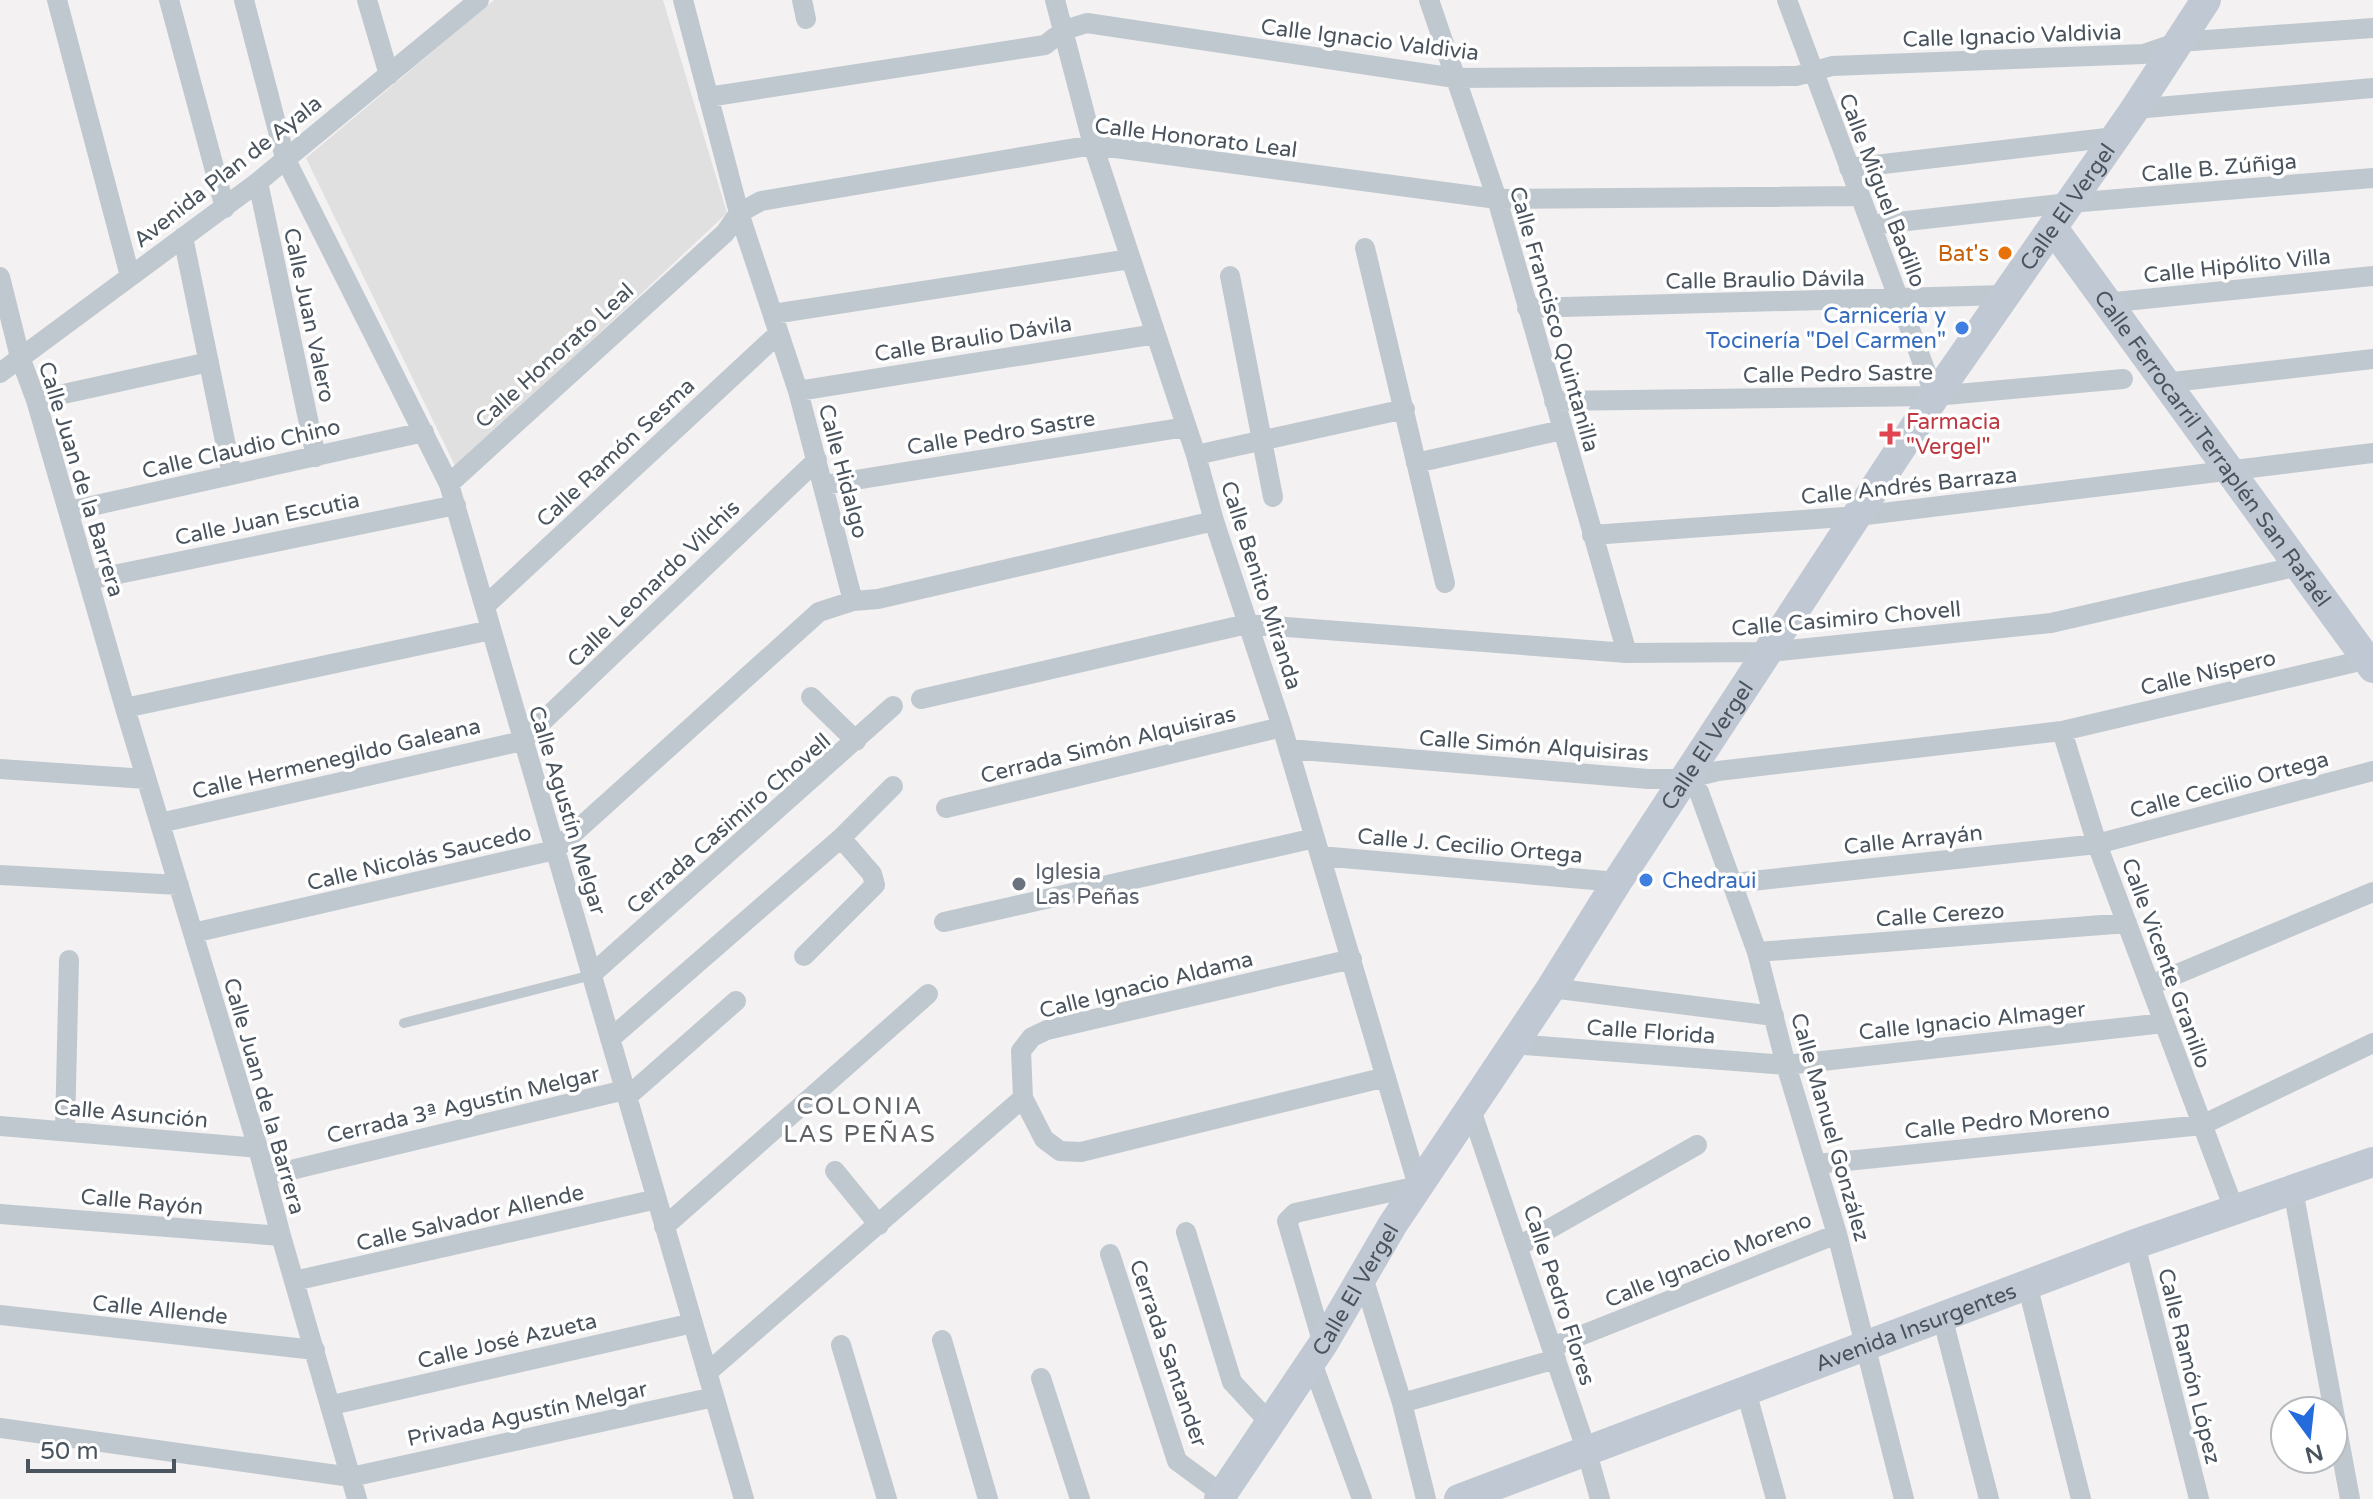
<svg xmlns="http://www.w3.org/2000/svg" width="2373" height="1499" viewBox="0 0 2373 1499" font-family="'Varela Round',sans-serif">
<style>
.education{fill:#e1e0e0}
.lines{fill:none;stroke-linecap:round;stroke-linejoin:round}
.lane{stroke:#c0c8cf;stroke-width:10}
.street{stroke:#c0c8cf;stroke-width:20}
.secondary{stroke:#c0c9d3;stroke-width:30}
.food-dot{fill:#e8710a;stroke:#fff;stroke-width:3}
.shop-dot{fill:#3f7fe0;stroke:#fff;stroke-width:3}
.health-dot{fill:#e0444e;stroke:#fff;stroke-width:3}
.worship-dot{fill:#6b7280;stroke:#fff;stroke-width:3}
.labels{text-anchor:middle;stroke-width:7;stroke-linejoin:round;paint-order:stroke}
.street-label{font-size:22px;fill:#4a545e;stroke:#fff}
.food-label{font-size:22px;fill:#c56008;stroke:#fff;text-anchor:end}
.shop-label{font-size:22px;fill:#366cbe;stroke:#fff;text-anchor:end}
.health-label{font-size:22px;fill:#be3a42;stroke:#fff;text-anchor:start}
.worship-label{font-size:22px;fill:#5b616d;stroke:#fff;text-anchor:start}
.neighbourhood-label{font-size:24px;letter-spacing:2px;fill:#5e6166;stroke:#fff}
</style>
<rect width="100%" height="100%" fill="#f3f1f1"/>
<path class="education" d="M494,0h169l64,213 -271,255 -150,-310z"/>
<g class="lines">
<path class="lane" d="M404,1023l188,-48"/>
<path class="street" d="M57,0l73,276
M169,0l56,208
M244,0l41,158 164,326 295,1015
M367,0l22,75
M683,0l56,213 59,178 55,210
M802,0l4,19
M1055,0l38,145 103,310 18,66 68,206 136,459 -123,27 -8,8 36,123
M1429,0l68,199 130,454
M1787,0l148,396
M708,97l337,-52 19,-15 23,-7 368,55 342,-2 35,-10 312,-12 35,-12 194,-14
M2135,109l238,-21
M1849,168l266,-31
M258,182l58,275
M1871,225l198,-22 304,-25
M183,237l49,238
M1365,248l80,335
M1230,276l43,221
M0,277l20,80 16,43 89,308 133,440 23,88 76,263
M2105,303l268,-27
M1527,308l478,-13
M773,314l357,-55
M0,373l258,-191 221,-182
M2164,383l209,-24
M798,391l358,-57
M36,400l173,-38
M1554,401l381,-5 188,-17
M1196,455l209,-46
M1416,463l146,-33
M449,484l276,-251 14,-20 22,-12 332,-56 404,54 362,-3
M824,485l362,-58
M69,511l355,-79
M1592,535l266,-19 515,-63
M89,580l367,-75
M485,606l293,-272
M811,697l45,44
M921,699l326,-75 380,29 142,-1 282,-29 248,-57
M125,708l366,-78
M2062,731l35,113 137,365
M1289,749l359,30h38l32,-8 344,-40 311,-73
M0,769l146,10
M1686,779l13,13 58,160 29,113 51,169 67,265
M946,808l336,-81
M160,823l362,-82 295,-281
M1320,856l297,26
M0,875l179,10
M1733,883l364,-39 276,-73
M944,922l371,-84
M193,933l362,-83 264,-238 34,-11 25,-2 336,-78
M1757,952l370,-29
M804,956l71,-71 -3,-11 -31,-36
M1352,959l-305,71 -15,7 -11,14 2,47 21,41 16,12 21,1 305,-75
M592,974l301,-268
M2151,985l222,-93
M1551,988l223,28
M610,1039l231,-201 52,-52
M1513,1044l273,21 378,-42
M627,1097l109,-96
M1470,1107l116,342 14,50
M0,1126l258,22
M65,1130l4,-170
M1817,1164l385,-39 171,-82
M835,1171l44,54
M266,1176l359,-86
M2293,1190l57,309
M0,1214l281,22
M664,1227l264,-233
M1186,1232l46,150 38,41
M2135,1244l64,255
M1519,1246l178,-101
M1110,1254l67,207 45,33
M1363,1277l39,126 24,96
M294,1281l363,-82
M2027,1284l54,215
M0,1315l315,35
M1942,1316l47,183
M942,1340l46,159
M841,1345l46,154
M1552,1347l285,-113
M1311,1360l51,139
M708,1372l315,-274
M1041,1378l39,121
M1746,1391l30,108
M1402,1403l154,-44
M332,1405l361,-82
M0,1428l351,49 363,-80"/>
<g class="secondary">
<path id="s1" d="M2053,228l320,440"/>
<path id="s2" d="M1219,1499l104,-155 70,-120 158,-236 66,-106 318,-486 200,-287 71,-109"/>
<path id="s3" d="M1459,1499l676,-255 238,-82"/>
</g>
</g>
<circle class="food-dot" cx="2005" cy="253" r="8"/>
<g class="shop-dot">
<circle cx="1962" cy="328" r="8"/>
<circle cx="1646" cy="880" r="8"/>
</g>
<path class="health-dot" d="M1886 422h8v8h8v8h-8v8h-8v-8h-8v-8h8z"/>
<circle class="worship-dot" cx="1019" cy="884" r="8"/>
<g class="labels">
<g class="street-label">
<text transform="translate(2012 35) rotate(-2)" y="8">Calle Ignacio Valdivia</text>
<text transform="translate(1370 39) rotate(7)" y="8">Calle Ignacio Valdivia</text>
<text transform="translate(1196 137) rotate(7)" y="8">Calle Honorato Leal</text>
<text transform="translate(2219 167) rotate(-5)" y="8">Calle B. Zúñiga</text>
<text transform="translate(227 171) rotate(-38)" y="8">Avenida Plan de Ayala</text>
<text transform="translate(1883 190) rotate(69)" y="8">Calle Miguel Badillo</text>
<text dy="8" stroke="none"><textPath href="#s2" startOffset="1546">Calle El Vergel</textPath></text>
<text transform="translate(2237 265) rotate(-6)" y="8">Calle Hipólito Villa</text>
<text transform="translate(1765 279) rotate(-1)" y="8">Calle Braulio Dávila</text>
<text transform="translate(310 315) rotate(78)" y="8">Calle Juan Valero</text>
<text transform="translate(1555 319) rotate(74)" y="8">Calle Francisco Quintanilla</text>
<text transform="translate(973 338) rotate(-9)" y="8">Calle Braulio Dávila</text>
<text transform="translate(554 355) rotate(-42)" y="8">Calle Honorato Leal</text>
<text transform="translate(1838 373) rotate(-1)" y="8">Calle Pedro Sastre</text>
<text transform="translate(1001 432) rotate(-9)" y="8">Calle Pedro Sastre</text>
<text transform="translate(241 448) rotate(-13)" y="8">Calle Claudio Chino</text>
<text dy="8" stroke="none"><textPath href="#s1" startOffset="272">Calle Ferrocarril Terraplén San Rafaél</textPath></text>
<text transform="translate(615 452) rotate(-43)" y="8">Calle Ramón Sesma</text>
<text transform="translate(844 471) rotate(75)" y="8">Calle Hidalgo</text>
<text transform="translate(82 479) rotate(73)" y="8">Calle Juan de la Barrera</text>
<text transform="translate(1909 485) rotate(-6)" y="8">Calle Andrés Barraza</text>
<text transform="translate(267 518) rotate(-12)" y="8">Calle Juan Escutia</text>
<text transform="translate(653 583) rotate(-44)" y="8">Calle Leonardo Vilchis</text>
<text transform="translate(1262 585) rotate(72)" y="8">Calle Benito Miranda</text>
<text transform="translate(1846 618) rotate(-5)" y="8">Calle Casimiro Chovell</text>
<text transform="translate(2208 672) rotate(-13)" y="8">Calle Níspero</text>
<text transform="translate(1108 744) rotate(-14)" y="8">Cerrada Simón Alquisiras</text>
<text transform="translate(1534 745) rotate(4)" y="8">Calle Simón Alquisiras</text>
<text dy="8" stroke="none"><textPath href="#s2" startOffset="898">Calle El Vergel</textPath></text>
<text transform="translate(336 758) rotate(-13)" y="8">Calle Hermenegildo Galeana</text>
<text transform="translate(2229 784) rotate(-15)" y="8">Calle Cecilio Ortega</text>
<text transform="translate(568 810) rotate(73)" y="8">Calle Agustín Melgar</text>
<text transform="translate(728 823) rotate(-41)" y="8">Cerrada Casimiro Chovell</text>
<text transform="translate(1913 839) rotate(-6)" y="8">Calle Arrayán</text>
<text transform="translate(1470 845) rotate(5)" y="8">Calle J. Cecilio Ortega</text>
<text transform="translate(419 857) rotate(-13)" y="8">Calle Nicolás Saucedo</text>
<text transform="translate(1940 914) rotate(-4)" y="8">Calle Cerezo</text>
<text transform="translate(2167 963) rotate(70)" y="8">Calle Vicente Granillo</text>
<text transform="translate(1146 984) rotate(-14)" y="8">Calle Ignacio Aldama</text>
<text transform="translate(1972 1020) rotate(-6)" y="8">Calle Ignacio Almager</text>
<text transform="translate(1651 1031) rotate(4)" y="8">Calle Florida</text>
<text transform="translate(265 1096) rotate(74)" y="8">Calle Juan de la Barrera</text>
<text transform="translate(463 1104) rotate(-13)" y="8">Cerrada 3ª Agustín Melgar</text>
<text transform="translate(131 1113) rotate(5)" y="8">Calle Asunción</text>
<text transform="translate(2007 1120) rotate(-6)" y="8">Calle Pedro Moreno</text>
<text transform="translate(1831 1127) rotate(74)" y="8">Calle Manuel González</text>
<text transform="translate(142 1201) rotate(5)" y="8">Calle Rayón</text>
<text transform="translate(470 1217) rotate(-13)" y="8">Calle Salvador Allende</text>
<text transform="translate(1708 1259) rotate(-22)" y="8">Calle Ignacio Moreno</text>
<text dy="8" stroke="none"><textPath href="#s2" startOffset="250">Calle El Vergel</textPath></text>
<text transform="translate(1560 1295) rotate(72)" y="8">Calle Pedro Flores</text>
<text transform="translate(160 1309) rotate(6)" y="8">Calle Allende</text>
<text dy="8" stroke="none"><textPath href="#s3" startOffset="488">Avenida Insurgentes</textPath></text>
<text transform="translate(507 1340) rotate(-13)" y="8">Calle José Azueta</text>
<text transform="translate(1169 1353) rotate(71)" y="8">Cerrada Santander</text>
<text transform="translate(2190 1366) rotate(76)" y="8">Calle Ramón López</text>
<text transform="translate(527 1413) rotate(-12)" y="8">Privada Agustín Melgar</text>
</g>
<g class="food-label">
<text x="1989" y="261">Bat's</text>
</g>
<g class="shop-label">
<text x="1946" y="323">Carnicería y<tspan x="1946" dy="25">Tocinería "Del Carmen"</tspan></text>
<text x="1662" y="888" text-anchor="start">Chedraui</text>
</g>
<g class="health-label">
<text x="1906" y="429">Farmacia<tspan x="1906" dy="25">"Vergel"</tspan></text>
</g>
<g class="worship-label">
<text x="1035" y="879">Iglesia<tspan x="1035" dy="25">Las Peñas</tspan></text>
</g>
<g class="neighbourhood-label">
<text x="860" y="1114">COLONIA<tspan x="860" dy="28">LAS PEÑAS</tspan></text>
</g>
</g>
<g transform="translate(2309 1435) rotate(165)"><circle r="38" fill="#ffffff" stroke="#b7bbbf" stroke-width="2"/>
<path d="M0-6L14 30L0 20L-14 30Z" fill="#246cdb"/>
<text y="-12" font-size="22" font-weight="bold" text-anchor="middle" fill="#4a545e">N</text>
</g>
<path d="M28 1459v12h146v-12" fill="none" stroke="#4a545e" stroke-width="4"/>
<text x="40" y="1459" font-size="24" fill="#4a545e" stroke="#ffffff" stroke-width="6" paint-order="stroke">50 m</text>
</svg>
